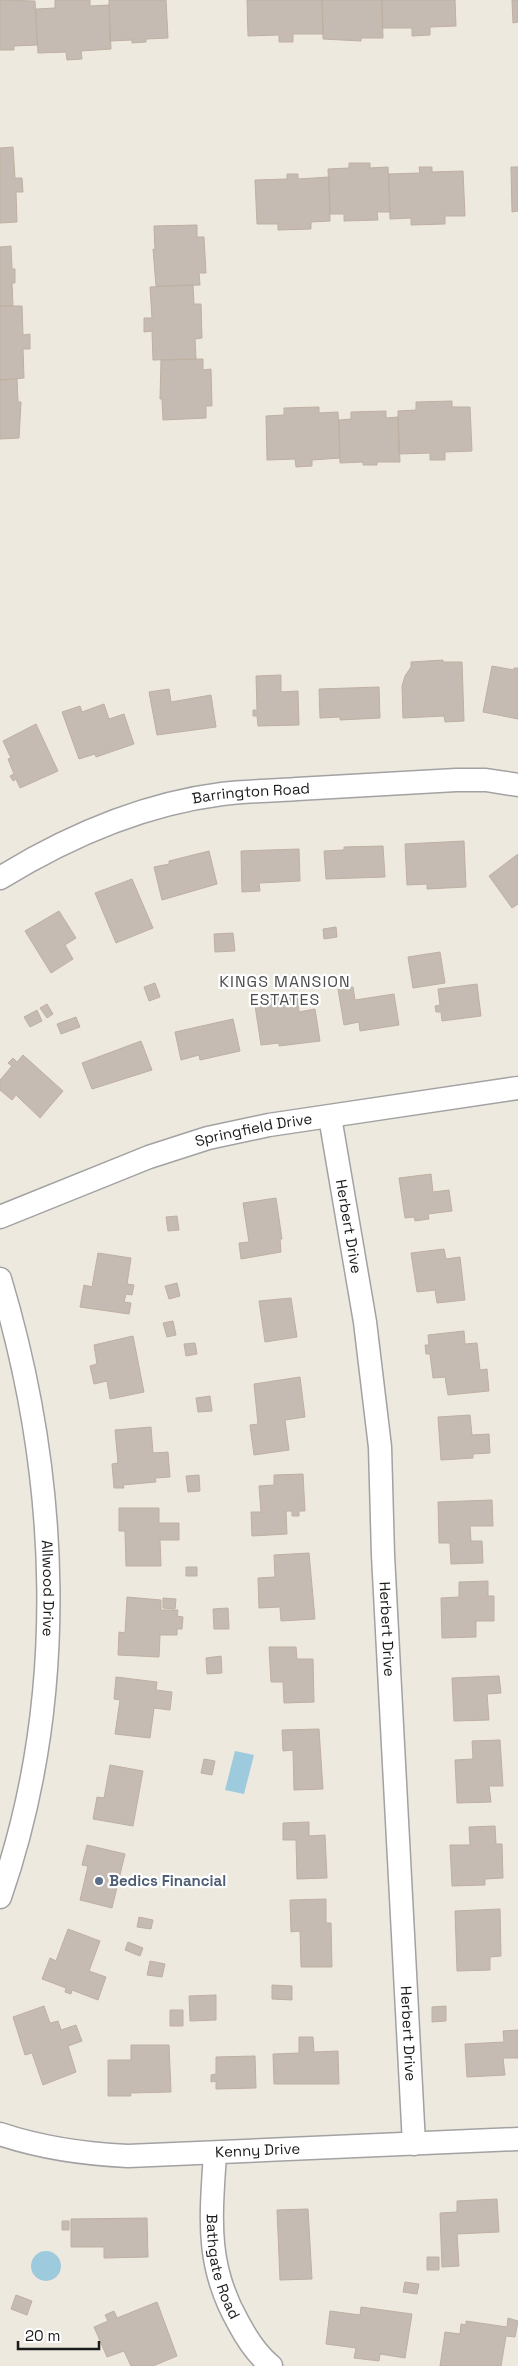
<svg xmlns="http://www.w3.org/2000/svg" width="518" height="2366" viewBox="0 0 518 2366" font-family="'Space Grotesk',sans-serif">
<style>
.water{fill:#9dcbdd}
.building{fill:#c5bbb3;stroke:#bfb0a1}
.lines{fill:none;stroke-linecap:round;stroke-linejoin:round}
.minor-casing{stroke:#a2a2a2;stroke-width:25}
.minor{stroke:#fff;stroke-width:22}
.service-dot{fill:#5c6f8a;stroke:#fff;stroke-width:2}
.labels{text-anchor:middle;stroke-width:4.5;stroke-linejoin:round;paint-order:stroke}
.street-label{font-size:15px;fill:#1b1b1b;stroke:#fff}
.service-label{font-size:15px;font-weight:bold;fill:#4e5e75;stroke:#fff;text-anchor:start}
.neighbourhood-label{font-size:16px;letter-spacing:1px;fill:#4e4e4e;stroke:#fff}
</style>
<rect width="100%" height="100%" fill="#ede9df"/>
<path class="water" d="M235,1751l19,4 -10,39 -19,-4z
M31 2266a15 15 0 1 1 30 0a15 15 0 1 1-30 0Z"/>
<path class="building" d="M0,0l35,1 2,44 -23,1v4h-14z
M55,0h35v6l19,-1 2,44 -30,2 1,8 -15,1 -1,-8 -28,1 -2,-44 19,-1z
M109,0h57l2,38 -22,1v3l-14,1v-3l-22,1z
M247,0h75l1,34h-30v8h-14v-7l-31,1z
M322,0h60l1,38h-22v3l-38,-2z
M382,0h73l1,26 -26,1v8l-18,1v-8h-30z
M512,0h6v22l-5,1z
M13,147l2,31h7l1,14h-7l1,30 -17,1v-75z
M349,163h21v5l18,-1 2,45h-13l1,8 -34,1v-7h-14l-2,-45 21,-1z
M419,167h13v5l31,-1 2,45h-20v8l-34,1v-7l-21,1 -1,-45 31,-1z
M511,167h7v44l-6,1z
M287,174h11v5l31,-2 1,44 -19,1v7l-33,1v-6h-21l-2,-44 32,-1z
M197,225v12h7l2,36h-7l1,12 -44,1 -3,-37 2,1 -1,-24z
M11,246l1,23h3v14h-3l1,23h-13v-59z
M193,285l1,19h7l1,34 -7,1 1,20 -43,1 -1,-29 -8,1v-14h8l-2,-31z
M0,306h22l1,29 7,-1v15h-7l1,29 -24,2z
M203,359v11l8,-1 1,37h-6v12l-43,2 -1,-21h-2l1,-39z
M17,379l1,23h3l-2,36 -19,1v-59z
M452,401v6h18l2,44 -27,1v8h-15v-7l-31,1 -1,-43 18,-1v-8z
M319,407v6l19,-1 2,46 -28,2v6l-16,1 -1,-8 -28,1 -1,-44 18,-1v-7z
M386,411v7l12,-1 2,45h-23v3h-14v-3l-23,1 -1,-43 12,-1v-7z
M443,660v2h19l2,59 -19,1 -1,-6 -41,2 -1,-32 3,-10 6,-9v-5z
M492,666l22,4v-2h4v51l-35,-7z
M281,675v17l17,-1 1,34 -41,1 -1,-10h-4v-6h4l-1,-34z
M379,687l1,31 -40,2v-3l-20,1 -1,-29z
M169,689l2,13 40,-7 5,32 -59,8 -8,-43z
M104,704l5,15 15,-5 10,30 -38,13 -1,-3 -16,5 -17,-47 18,-6 2,6z
M36,724l22,47 -38,17 -4,-9 -3,2 -3,-5 4,-2 -6,-15 3,-1 -8,-17z
M464,841l2,46 -39,2v-5l-20,1 -2,-41z
M383,846l2,31 -59,2 -2,-28 20,-1v-3z
M299,849l1,32 -41,2 1,8 -18,1 -1,-41z
M209,851l8,33 -55,16 -8,-33 15,-3v-3z
M518,854v50l-6,4 -23,-32z
M132,879l21,49 -37,15 -21,-50z
M59,911l17,27 -11,7 8,14 -22,14 -26,-42z
M336,927l1,10 -13,2 -1,-10z
M233,933l2,18 -20,1 -1,-18z
M440,952l5,31 -32,5 -5,-31z
M155,983l5,14 -11,4 -5,-14z
M477,984l4,32 -39,5 -1,-9h-5l-1,-6 5,-1 -2,-16z
M353,987l2,13 39,-6 5,31 -39,6 -1,-9 -15,3 -6,-36z
M297,993l2,19 16,-3 5,32 -41,5v-3l-18,2 -7,-46z
M47,1004l6,10 -6,4 -7,-10z
M37,1010l5,11 -12,6 -6,-10z
M76,1017l4,10 -19,7 -4,-10z
M233,1019l7,32 -40,9 -1,-5 -18,5 -6,-28z
M141,1041l11,29 -60,19 -10,-26z
M23,1055l40,36 -23,27 -24,-23 -4,5 -12,-10v-10l12,-14 -4,-3 5,-5 4,4z
M431,1174l2,18 16,-2 3,21 -24,3 1,5 -14,2 -1,-4 -9,1 -6,-40z
M276,1198l6,41h-2l1,13 -40,7 -2,-16 10,-1 -6,-39z
M177,1216l2,14 -11,1 -2,-14z
M444,1249l2,10 14,-2 5,43 -28,3 -2,-13 -18,2 -6,-39z
M98,1253l33,5 -4,26 7,1 -2,10 -6,-1 -2,8 7,1 -2,11 -49,-7 4,-22 8,2z
M177,1283l3,13 -11,3 -4,-13z
M291,1298l6,39 -32,5 -6,-41z
M173,1321l3,14 -9,2 -4,-14z
M464,1331l1,13 12,-1 3,27 7,-1 2,22 -41,4 -3,-18 -12,1 -3,-24h-4l-1,-9h4l-1,-10z
M133,1336l11,56 -34,7 -3,-18 -13,3 -4,-18 7,-2 -3,-19z
M195,1343l2,11 -11,2 -2,-12z
M300,1377l5,40 -20,3 4,30 -35,5 -4,-30 8,-1 -4,-40z
M210,1396l2,15 -14,1 -2,-14z
M470,1415l2,20 17,-1 1,19 -17,1v4l-32,2 -3,-43z
M151,1427l2,26 15,-1 2,25 -15,1 1,4 -33,3 1,3h-10l-2,-24 6,-1 -3,-33z
M303,1474l2,37h-6v5h-7v-5h-6l1,23 -35,2 -1,-24h10l-2,-26 15,-1v-10z
M199,1475l1,16 -12,1 -2,-16z
M492,1500l1,26h-23l1,15h11l1,22 -32,1 -1,-21h-11l-1,-41z
M119,1508h40v15h20v17h-19l1,26h-35l-1,-35h-6z
M309,1553l6,66 -34,2 -1,-14 -21,1 -1,-30 17,-1 -1,-22z
M186,1567h11v9h-11z
M488,1581v15h6v25h-18v16l-34,1 -1,-40 18,-1v-15z
M127,1597l34,3v10h17l-1,6 6,1 -1,12h-5v6h-17l-1,22 -41,-2 1,-23 6,1z
M163,1598l13,1 -1,10 -12,-1z
M228,1608l1,21h-15l-1,-20z
M269,1647h27l1,12h16l1,43 -30,1 -1,-21h-12z
M221,1656l1,17 -15,1 -1,-16z
M499,1676l2,17 -14,1 2,26 -35,1 -2,-43z
M116,1677l41,5 -1,8 16,2 -2,18 -16,-2 -4,30 -35,-4 5,-34 -6,-1z
M319,1729l4,60 -29,1 -1,-40 -10,1 -1,-21z
M500,1740l3,46h-14l2,16 -34,1 -2,-43 18,-1 -1,-18z
M204,1759l11,2 -3,14 -11,-2z
M110,1765l33,6 -10,55 -40,-7 4,-22 7,1z
M309,1822v14l16,-1 2,43 -30,1 -1,-39h-13v-17z
M495,1826l1,18h6l1,34 -18,1v6l-33,1 -2,-41h20l-1,-18z
M87,1845l38,9 -13,54 -32,-8 8,-34 -6,-1z
M326,1899v24h5l1,44h-31l-1,-36 -9,1 -1,-32z
M500,1909l1,47 -11,1v13l-33,1 -2,-60z
M139,1917l14,3 -2,9 -14,-2z
M68,1929l32,12 -11,30 17,6 -8,23 -26,-10 -1,4 -6,-2 1,-4 -24,-9 8,-21 6,3z
M128,1942l15,6 -3,8 -15,-6z
M150,1961l15,3 -3,13 -15,-2z
M272,1985l20,1v14l-20,-1z
M216,1995v25l-26,1 -1,-25z
M44,2006l6,17 8,-2 3,9 15,-5 6,16 -14,5 8,26 -33,13 -11,-32 -7,2 -12,-38z
M446,2006v15l-14,1v-15z
M170,2010h13v16h-13z
M518,2030v28h-15l2,17 -38,2 -2,-33 39,-2 -1,-11z
M299,2037h14l1,15 24,-1 1,33h-65l-1,-30 26,-1z
M131,2045h38l2,47 -41,1 1,3h-23v-36h23z
M255,2056l1,32 -40,1v-8l-5,1v-7l5,-1v-17z
M497,2199l2,33 -42,2 2,32 -17,1 -2,-54 17,-1v-11z
M308,2209l4,70 -32,1 -3,-70z
M147,2218l1,39 -44,1v-11h-33v-28z
M62,2221h7v9h-7z
M427,2257h12v13h-12z
M405,2282l14,2 -2,10 -14,-2z
M16,2295l16,6 -5,14 -16,-6z
M157,2302l20,54 -24,10h-22l-7,-15 -17,6 -13,-30 14,-6 -3,-6 9,-4 3,7z
M361,2307l51,7 -7,44 -25,-4 -1,7 -25,-3 2,-10 -30,-4 4,-33 30,4z
M508,2318l10,3 -3,16 -9,-1 -5,30h-61l5,-34 15,2 1,-10 5,1v-4l41,6z"/>
<g class="lines">
<defs>
<g id="minor">
<path id="s1" d="M0,878c67,-41 143,-74 222,-84 25,-3 50,-3 75,-5 53,-3 106,-6 159,-9h30l32,5"/>
<path id="s2" d="M330,1117l35,205 15,125 3,108 31,589"/>
<path id="s3" d="M0,1217l149,-60 59,-19 61,-13 249,-37"/>
<path id="s4" d="M0,1279c60,200 69,419 0,618"/>
<path id="s5" d="M0,2134c42,14 84,20 128,22l390,-17"/>
<path id="s6" d="M215,2153c-4,65 -10,112 24,171 8,15 19,31 32,42"/>
</g>
</defs>
<use href="#minor" class="minor-casing"/>
<use href="#minor" class="minor"/>
</g>
<circle class="service-dot" cx="99" cy="1881" r="5"/>
<g class="labels">
<g class="street-label">
<text dy="5" stroke="none"><textPath href="#s1" startOffset="268">Barrington Road</textPath></text>
<text dy="5" stroke="none"><textPath href="#s3" startOffset="269">Springfield Drive</textPath></text>
<text dy="5" stroke="none"><textPath href="#s2" startOffset="111">Herbert Drive</textPath></text>
<text dy="5" stroke="none"><textPath href="#s4" startOffset="314">Allwood Drive</textPath></text>
<text dy="5" stroke="none"><textPath href="#s2" startOffset="516">Herbert Drive</textPath></text>
<text dy="5" stroke="none"><textPath href="#s2" startOffset="921">Herbert Drive</textPath></text>
<text dy="5" stroke="none"><textPath href="#s5" startOffset="260">Kenny Drive</textPath></text>
<text dy="5" stroke="none"><textPath href="#s6" startOffset="115">Bathgate Road</textPath></text>
</g>
<g class="service-label">
<text x="109" y="1886">Bedics Financial</text>
</g>
<g class="neighbourhood-label">
<text x="285" y="987">KINGS MANSION<tspan x="285" dy="18">ESTATES</tspan></text>
</g>
</g>
<path d="M18 2341v8h81v-8" fill="none" stroke="#1b1b1b" stroke-width="2.5"/>
<text x="25" y="2341" font-size="15" fill="#1b1b1b" stroke="#ffffff" stroke-width="4" paint-order="stroke">20 m</text>
</svg>
